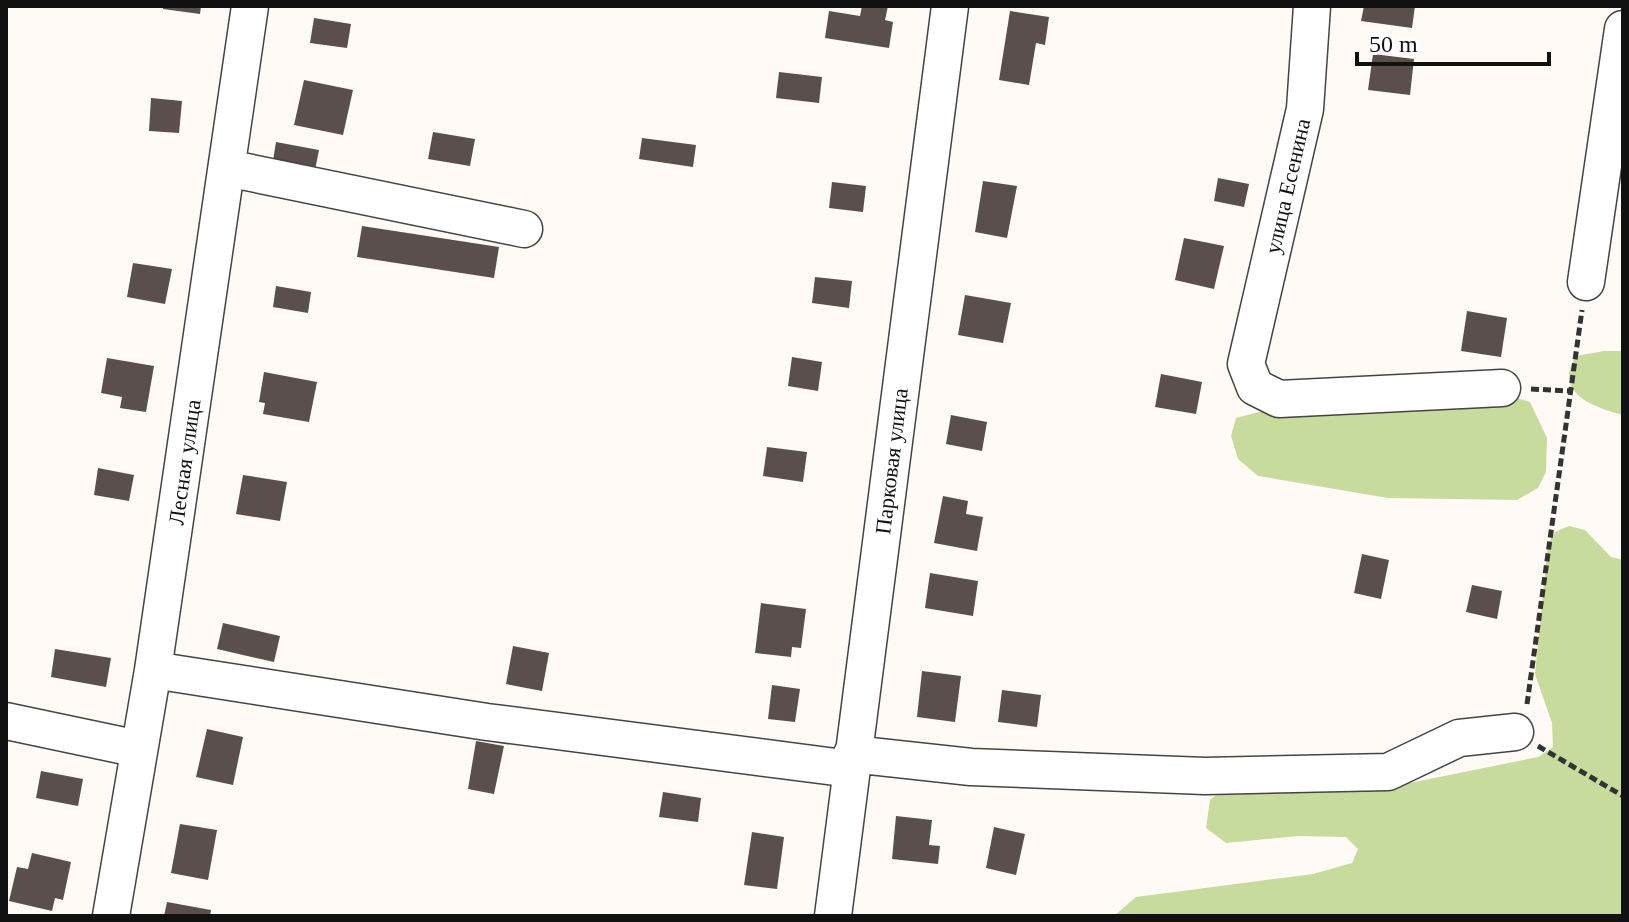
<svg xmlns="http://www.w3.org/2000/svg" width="1629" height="922" viewBox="0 0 1629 922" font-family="'Times New Roman',serif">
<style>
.forest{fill:#c7db9d}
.building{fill:#5a4f4d}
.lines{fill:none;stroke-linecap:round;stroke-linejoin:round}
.minor-casing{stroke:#444;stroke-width:39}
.path{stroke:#333;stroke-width:5;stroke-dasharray:8 4;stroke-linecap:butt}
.minor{stroke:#fff;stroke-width:36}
.labels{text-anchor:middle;stroke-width:8;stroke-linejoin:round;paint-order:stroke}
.street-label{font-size:22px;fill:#111;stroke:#fff}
</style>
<rect width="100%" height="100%" fill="#fffaf5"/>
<path class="forest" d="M1604,351h19v64c-30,-8 -70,-22 -47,-59z
M1506,395l24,7 17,36 -1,34 -8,16 -21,12 -129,-2 -130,-22 -20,-17 -7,-23 5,-18 47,-12z
M1569,526l16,4 26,27 12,3v301l-2,5 2,50h-509l22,-19 177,-23 39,-11 6,-14 -12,-12 -48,-1 -72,7 -20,-15 4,-28 17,-14 158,2 153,-31 15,-10 -1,-24 -17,-49 13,-130 7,-12z"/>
<path class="building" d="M163,6h38l-1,8 -37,-5z
M862,6h26l-3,14 8,2 -4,26 -64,-10 4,-27 31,5z
M1364,6h51l-3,22 -51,-7z
M1010,11l39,6 -4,28 -9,-2 -7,42 -30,-5z
M314,18l37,6 -4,24 -37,-5z
M1373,54l41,5 -4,36 -42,-5z
M779,72l43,5 -3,26 -43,-5z
M304,80l49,10 -10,45 -49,-10z
M151,98l31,3 -3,32 -30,-2z
M433,132l42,7 -5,27 -42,-7z
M642,138l54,7 -3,22 -54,-8z
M276,142l43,8 -5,25 -42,-8z
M1218,178l31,6 -5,23 -30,-6z
M983,181l34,5 -10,52 -32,-6z
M832,182l34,4 -3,26 -34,-4z
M362,226l137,21 -5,31 -137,-21z
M1184,238l40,8 -10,43 -39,-9z
M133,263l39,6 -7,35 -38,-7z
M815,277l37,4 -3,27 -37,-5z
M276,286l35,6 -3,21 -35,-6z
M965,295l46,8 -8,40 -45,-8z
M1467,311l40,7 -6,39 -40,-6z
M792,357l30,5 -4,29 -30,-5z
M107,358l47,8 -8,46 -26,-4 2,-11 -21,-4z
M264,372l53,10 -8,40 -46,-8 2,-11 -6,-1z
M1161,374l41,8 -6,32 -41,-7z
M951,415l36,7 -5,29 -36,-7z
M767,447l40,5 -4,30 -40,-6z
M98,468l36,7 -5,26 -35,-6z
M243,475l44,7 -7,39 -44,-7z
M943,496l25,5 -2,13 17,3 -6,34 -43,-8z
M1362,554l27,6 -8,39 -27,-6z
M930,573l48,8 -5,35 -48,-8z
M1472,585l30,6 -5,28 -31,-7z
M761,603l45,6 -5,39 -9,-1 -1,10 -36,-4z
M223,623l57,13 -6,26 -57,-13z
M513,646l36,7 -7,38 -36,-7z
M55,649l56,9 -5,29 -55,-10z
M922,671l39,5 -6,46 -38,-5z
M772,685l28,4 -5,33 -27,-3z
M1002,690l39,5 -4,32 -39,-5z
M207,729l36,8 -10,48 -37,-8z
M476,741l28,5 -10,48 -26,-5z
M41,771l42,8 -5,27 -42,-8z
M663,792l38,6 -3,24 -39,-5z
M896,816l36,4 -3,25 11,1 -2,18 -46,-5z
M180,824l37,6 -9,50 -37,-7z
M994,827l31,7 -9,41 -30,-7z
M752,832l32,5 -7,52 -33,-4z
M32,853l39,9 -8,38 -8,-2 -3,13 -43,-10 8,-34 11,2z
M167,902l44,8 -1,6h-46z"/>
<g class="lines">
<defs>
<path id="minor" d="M1312,6l-7,103 -59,255 9,23 24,12 223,-11
M227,168l297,61
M1586,282l37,-253
M153,670l334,52 364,47
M6,721l133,28
M852,754l119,13 234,9 183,-4 71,-34 56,-6
M111,916l42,-246 97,-664
M833,916l117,-910"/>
</defs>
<use href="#minor" class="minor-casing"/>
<path class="path" d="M1531,389l39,2
M1527,704l55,-394
M1538,746l85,50"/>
<use href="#minor" class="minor"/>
</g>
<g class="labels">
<g class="street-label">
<text transform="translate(1287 186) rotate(-77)" y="8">улица Есенина</text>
<text transform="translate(891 461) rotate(-83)" y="8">Парковая улица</text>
<text transform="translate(184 462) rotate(-82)" y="8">Лесная улица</text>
</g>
</g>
<rect width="1629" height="922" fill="none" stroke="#111111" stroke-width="16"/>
<path d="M1357 52v12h192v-12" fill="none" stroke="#111111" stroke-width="4"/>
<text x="1369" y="52" font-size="24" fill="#111111" stroke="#ffffff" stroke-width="6" paint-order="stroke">50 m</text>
</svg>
